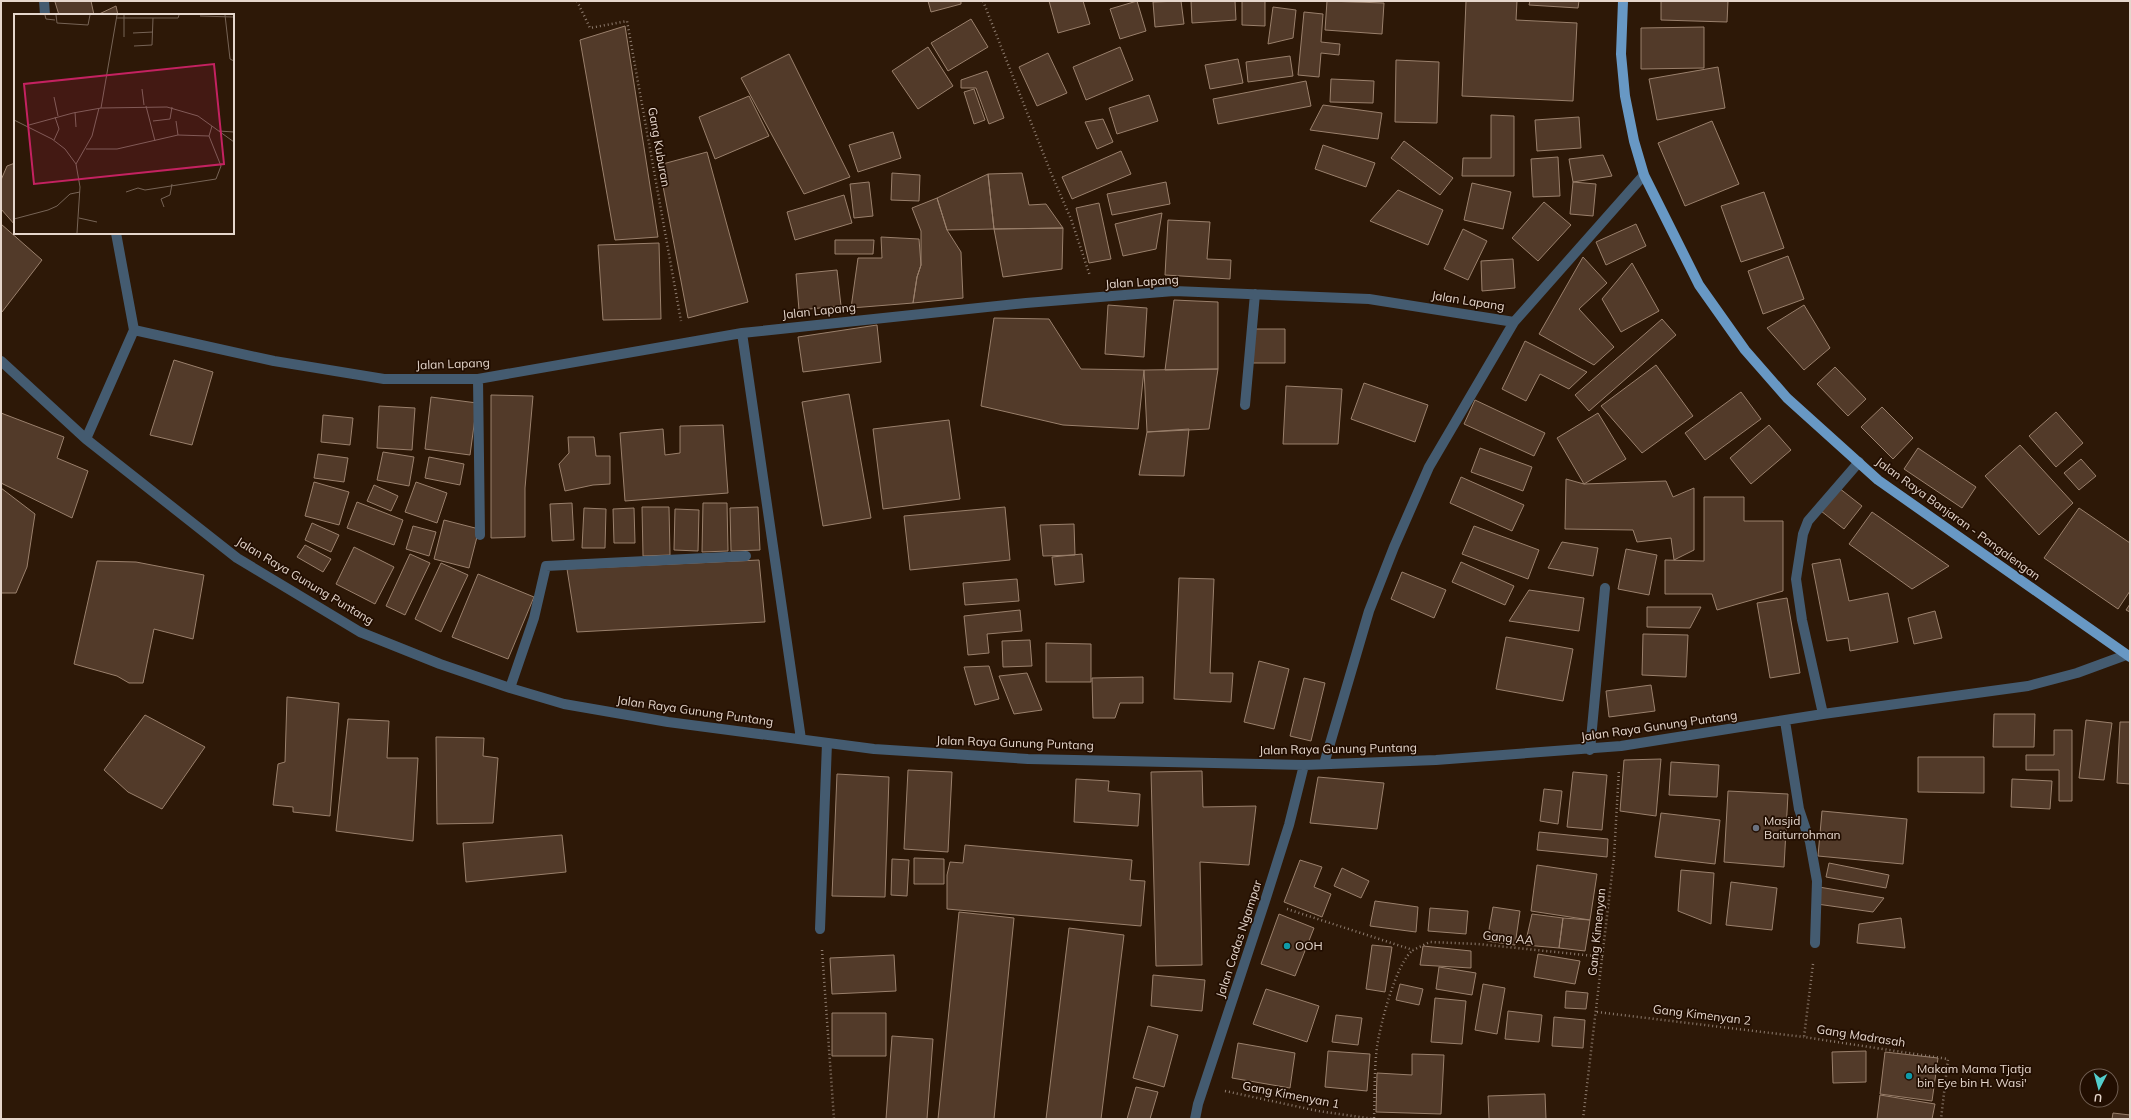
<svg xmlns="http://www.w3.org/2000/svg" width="2131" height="1120" viewBox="0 0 2131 1120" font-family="Mulish,sans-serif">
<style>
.building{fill:#523a29;stroke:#9a806c}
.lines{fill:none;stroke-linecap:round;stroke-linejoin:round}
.path{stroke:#8e7c6f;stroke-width:2.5;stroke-dasharray:1 3;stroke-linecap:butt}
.minor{stroke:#445b70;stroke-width:10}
.major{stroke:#6898c4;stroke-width:10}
.worship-dot{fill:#6b7280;stroke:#220e01;stroke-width:1.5}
.culture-dot{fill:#0f9aa8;stroke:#220e01;stroke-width:1.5}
.labels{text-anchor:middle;stroke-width:3.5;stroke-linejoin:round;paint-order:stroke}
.street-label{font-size:12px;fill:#e5d6cc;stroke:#220e01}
.poi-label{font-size:12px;fill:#e5d6cc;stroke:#220e01;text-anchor:start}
.inset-road{fill:none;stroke:#776456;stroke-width:1}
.view{fill:#c42261;fill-opacity:0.15;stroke:#c42261;stroke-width:2}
.inset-edge{fill:none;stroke:#e5d6cc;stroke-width:2}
</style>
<rect width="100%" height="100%" fill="#2d1807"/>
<path class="building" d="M56,1h35l3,14h-35l-4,-13z
M928,1h33v3l-30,8z
M1049,1h34l7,23 -32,9z
M1137,1l9,30 -26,8 -10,-30z
M1181,1l3,23 -29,3 -2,-25z
M1191,1h44l1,19 -44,3z
M1242,1h23v25l-23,-1z
M1327,1l57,2 -2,31 -57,-4z
M1466,1h51l-1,19 61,3 -4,78 -111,-5z
M1530,1h49l-1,7 -49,-3z
M1661,1h67l-1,21 -66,-2z
M116,6l2,9h-21z
M1273,7l23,3 -3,28 -25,6z
M1304,12l19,2 -2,28 19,2 -1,11 -18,-2 -2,24 -21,-2z
M971,19l17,28 -40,24 -17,-28z
M625,26l33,211 -43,3 -35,-200z
M1704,27v41l-63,1v-41z
M928,47l25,39 -35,23 -26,-38z
M1120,47l13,33 -47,20 -13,-33z
M1048,53l19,40 -30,13 -18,-39z
M789,54l61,123 -46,17 -63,-116z
M1290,56l3,20 -45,6 -2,-20z
M1238,59l5,24 -33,6 -5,-24z
M1396,60l43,2 -2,61 -42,-1z
M1718,67l7,41 -68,12 -8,-41z
M987,71l17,47 -15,6 -13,-36h-15v-8z
M1331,79l43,2 -1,22 -43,-1z
M1306,81l5,25 -93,18 -5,-25z
M974,89l11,31 -11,4 -10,-32z
M1149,95l9,26 -41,13 -8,-26z
M749,96l20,40 -54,23 -16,-42z
M1323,105l59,8 -4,26 -68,-9z
M1491,115l23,1v60h-52l1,-18h28z
M1579,117l2,31 -44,3 -2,-31z
M1103,119l10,23 -16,7 -12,-27z
M1712,121l27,63 -54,22 -27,-63z
M893,132l8,26 -43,14 -9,-27z
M1404,141l49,37 -13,17 -49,-37z
M1323,145l52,18 -9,24 -51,-18z
M1121,151l10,23 -59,25 -10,-22z
M707,152l41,150 -60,16 -29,-153z
M1603,155l9,21 -39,6 -4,-23z
M1558,157l2,39 -27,1 -2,-38z
M15,163v62l-14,-16v-29l6,-14z
M892,173l28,2 -1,26 -28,-1z
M1022,173l7,32 17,-1 17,24 -69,1 -6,-55z
M988,174l6,55 -47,1 -10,-32z
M869,182l4,34 -19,2 -4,-34z
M1166,182l4,22 -58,11 -5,-21z
M1573,182l23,2 -3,32 -23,-2z
M1472,183l39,9 -8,37 -39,-9z
M1398,190l45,20 -15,35 -58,-24z
M1764,192l20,56 -43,14 -20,-56z
M844,195l8,28 -57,17 -8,-28z
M937,198l10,32 14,22 2,46 -50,5 4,-26 4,-12v-34l-9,-23z
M1544,202l27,23 -33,36 -26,-23z
M1099,203l12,56 -22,4 -13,-55z
M1162,213l-6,36 -33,7 -8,-32z
M1168,220l42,2 -3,37 24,1 -1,19 -65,-4z
M1,224l41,36 -40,52 -1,-1z
M1636,224l10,22 -40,19 -10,-23z
M1063,228l-1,41 -59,8 -9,-48z
M1463,229l24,12 -19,39 -24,-11z
M881,237l38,2 2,26 -4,12 -4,26 -62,5 7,-50h24z
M835,240h39l-1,14h-38z
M659,243l2,76 -58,1 -5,-75z
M1788,256l16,43 -41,15 -15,-43z
M1583,257l24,26 -28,26 35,38 -20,18 -55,-31z
M1513,259l2,29 -33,3 -1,-30z
M1632,263l27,48 -38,21 -19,-33z
M837,270l4,36 -42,4 -3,-36z
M1174,300l44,2v67l-53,1z
M1108,305l39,3 -3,49 -39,-3z
M1804,305l26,43 -26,22 -37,-42z
M994,318l55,1 32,50 63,1 -6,59 -75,-4 -82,-19z
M1662,319l14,16 -87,76 -14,-16z
M877,325l4,37 -78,10 -5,-35z
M1252,329h33v34h-33z
M1525,341l62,31 -18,17 -29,-15 -14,27 -24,-12z
M174,360l39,12 -21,73 -42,-10z
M1656,365l37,51 -51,37 -41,-47z
M1835,367l31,32 -18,17 -31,-32z
M1218,369l-9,60 -62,3 -3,-62z
M1364,383l64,22 -13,37 -64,-23z
M1286,386l56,3 -4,55h-55z
M1741,392l20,27 -56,41 -20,-27z
M849,394l22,124 -48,8 -21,-124z
M491,395l42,1 -8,92v49l-34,1z
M431,397l46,6 -7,52 -45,-6z
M1475,400l70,33 -11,23 -70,-32z
M379,406l36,2 -3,42 -35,-2z
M1882,407l31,31 -20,21 -32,-32z
M2056,412l27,31 -27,24 -27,-31z
M1,413l63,24 -7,21 31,13 -16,47 -71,-35z
M1598,413l28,46 -42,25 -27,-46z
M323,415l30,3 -3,27 -29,-3z
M949,420l11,79 -77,10 -10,-80z
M723,425l5,68 -103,8 -5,-68 43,-4 2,26 15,-2v-27z
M1769,425l22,25 -40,34 -21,-26z
M1189,429l-5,47 -45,-1 8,-43z
M568,437h26l2,19h14v28l-17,1 -28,6 -6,-27 10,-11z
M2020,445l53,58 -34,32 -54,-59z
M1480,448l52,19 -9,24 -52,-19z
M1918,448l58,39 -14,21 -58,-39z
M383,452l31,5 -5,29 -32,-6z
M318,454l30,4 -4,24 -30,-4z
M429,457l35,7 -4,21 -35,-7z
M2081,459l15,17 -17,14 -15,-17z
M1461,477l63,28 -12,26 -62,-28z
M1566,479l18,5 82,-3 7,16 21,-9v62l-20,10 -3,-22 -34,4 -4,-12 -68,-1z
M314,482l35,10 -10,33 -34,-9z
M416,482l31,11 -10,30 -32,-11z
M374,485l24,11 -7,15 -24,-10z
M1,488l34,26 -8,53 -11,26h-15z
M1839,488l23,18 -18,23 -23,-18z
M1704,497h40v24h39v70l-66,19 -5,-16h-47v-34l39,1z
M357,502l46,18 -9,25 -47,-17z
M572,503l2,37 -22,1 -2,-37z
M703,503h24l1,48 -26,1z
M642,507h27l1,48 -27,1z
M758,507l2,43 -29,1 -1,-43z
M1005,507l5,53 -100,10 -6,-54z
M584,508l22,1 -1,39h-23z
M634,508l1,35h-21l-1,-34z
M2079,508l51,35v48l-12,18 -74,-51z
M675,509l24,1 -1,41 -24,-1z
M1872,512l77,54 -37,23 -63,-45z
M444,520l35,9 -10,39 -35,-9z
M312,523l27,12 -8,17 -26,-12z
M1074,524l1,31 -32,1 -3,-31z
M413,526l23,6 -7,24 -23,-7z
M1474,526l65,24 -11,29 -66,-25z
M1562,542l36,6 -5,28 -45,-8z
M305,545l26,14 -8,13 -26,-15z
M354,547l40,20 -19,37 -39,-20z
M1626,549l31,6 -8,40 -31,-6z
M410,554l20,9 -25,52 -19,-9z
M1082,554l2,28 -29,3 -3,-28z
M1840,559l9,42 39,-8 10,49 -48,9 -2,-13 -21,3 -15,-77z
M759,560l6,62 -188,10 -10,-63z
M97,561l39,1 68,13 -11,64 -39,-10 -11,54h-14l-12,-7 -43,-12z
M1461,562l53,24 -9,19 -53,-23z
M441,563l27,12 -27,57 -26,-13z
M1402,572l44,18 -12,28 -43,-19z
M478,574l56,23 -26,62 -56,-22z
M1179,578l35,1 -4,94h23l-2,29 -57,-3z
M1017,579l2,22 -54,4 -2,-22z
M1529,590l55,8 -5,33 -70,-10z
M1787,598l13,75 -30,5 -13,-75z
M2130,604v8l-4,-2z
M1647,607h54l-11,21 -43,-1z
M1020,610l2,21 -35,3 2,19 -21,2 -4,-39z
M1935,611l7,27 -28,6 -6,-26z
M1643,634l45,1 -2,42 -44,-2z
M1506,637l67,12 -10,52 -67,-12z
M1030,640l2,26 -29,1 -1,-26z
M1046,643l45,1v38h-45z
M1259,661l30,8 -15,60 -30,-7z
M989,666l10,33 -24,6 -11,-38z
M1027,673l15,37 -28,4 -15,-38z
M1143,677v26h-23l-5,15h-22l-1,-40z
M1304,678l21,5 -14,58 -21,-5z
M1651,685l4,26 -46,6 -3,-26z
M287,697l52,6 -9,113 -37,-4v-5l-20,-2 5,-41 7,-2z
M1994,714h41l-1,33h-41z
M145,715l60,32 -43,62 -34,-17 -24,-22z
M348,719l41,2 -2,37h31l-5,83 -77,-10z
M2086,720l26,3 -8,57 -25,-2z
M2120,722h10v62l-13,-1z
M2054,730h18v71h-13v-31h-33v-15h28z
M436,737l48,1 -1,18 15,2 -5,65 -56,1z
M1918,757h66v36l-66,-1z
M1661,759l-5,57 -36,-5 4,-51z
M1671,762l48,3 -2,32 -48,-2z
M908,770l44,2 -4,80 -44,-3z
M1202,771l1,36 53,-1 -7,59 -49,-3 2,103 -46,1 -5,-194z
M1573,772l34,3 -5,55 -35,-3z
M837,774l52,3 -4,120 -53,-1z
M1318,777l66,6 -7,46 -67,-6z
M1076,779l33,2 -1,10 32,3 -2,32 -64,-4z
M2012,779l40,2 -2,28 -39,-2z
M1544,789l18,2 -4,33 -18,-3z
M1728,791l60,3 -4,73 -60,-5z
M1822,811l85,8 -4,45 -85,-8z
M1661,813l59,7 -5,44 -60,-7z
M1539,832l69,7 -1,18 -70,-7z
M562,835l4,37 -100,10 -3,-39z
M965,845l167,15 -2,20 15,1 -4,45 -194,-17v-34l3,-13 13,1z
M914,858l30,1v25h-30z
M892,859l17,1 -2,36 -16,-1z
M1300,860l22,7 -8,20 17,7 -9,23 -38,-15z
M1829,863l60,12 -3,13 -60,-11z
M1537,865l60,9 -7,46 -59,-9z
M1342,868l27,13 -8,17 -27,-12z
M1681,870l33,3 -3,51 -33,-13z
M1731,882l46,6 -5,42 -46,-5z
M1819,887l65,11 -11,14 -56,-8z
M1375,901l43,6 -2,25 -46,-6z
M1493,907l27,4 -5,34 -28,-4z
M1430,908l38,3 -2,23 -38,-3z
M959,912l55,6 -20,201h-56z
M1279,914l35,14 -19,48 -34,-12z
M1532,914l31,4 -4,30 -34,-3z
M1563,918l27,2 -5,31 -26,-3z
M1901,918l4,30 -48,-5 2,-19z
M1069,928l55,7 -23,184h-55z
M1372,945l20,2 -7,45 -19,-3z
M1423,946l48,5v17l-51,-3z
M1538,954l42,7 -5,23 -41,-7z
M894,955l2,36 -64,3 -2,-36z
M1439,967l37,6 -4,22 -36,-6z
M1153,975l52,5 -3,31 -51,-5z
M1400,984l23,5 -4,16 -23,-5z
M1483,984l22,4 -8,46 -22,-4z
M1266,989l53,17 -12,36 -54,-18z
M1566,991l22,2 -2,16 -21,-1z
M1435,998l31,3 -4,43 -31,-2z
M1508,1011l34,4 -3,27 -34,-3z
M832,1013h54v43h-54z
M1336,1015l26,3 -4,27 -26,-3z
M1554,1017l31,3 -2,28 -31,-2z
M1148,1026l30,9 -14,52 -31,-9z
M892,1036l41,3 -6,80h-41z
M1238,1043l57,10 -5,35 -58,-10z
M1328,1051l42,3 -3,37 -42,-4z
M1866,1051v31l-33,1 -1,-31z
M1885,1052l53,6 -6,43 -52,-7z
M1412,1054l32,1 -3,59 -65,-2 1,-39 35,2z
M1136,1087l22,5 -8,27h-23z
M1545,1094l1,25h-57l-1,-23z
M1880,1095l55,9 -3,15h-55z
M2113,1113l17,2v4h-18z"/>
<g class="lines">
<path class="path" d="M577,1l13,27 37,-7 54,300
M983,1l68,172 20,46 19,57
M1287,909l126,41 17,-8 48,2 126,13
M822,950l12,169
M1813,964l-9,73 144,22 -7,60
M1597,1012l207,25
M1225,1091l93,20 56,8
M1374,1118c1,-24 0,-48 3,-71 3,-22 19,-84 36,-97
M1583,1119l31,-262 5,-88"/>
<path class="minor" d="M44,1l1,14
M134,330l140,31 110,18h94l264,-46 284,-30 148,-12 195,8 145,23
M742,333l59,406
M1,361l85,78 151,119 123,74 80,32 70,24 54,16 104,18 206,27 154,10 276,6 132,-5 185,-14 202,-32 205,-28 49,-13 49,-18
M478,379l2,156
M1245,405l10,-111
M86,439l48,-109 -18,-97
M510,688l24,-70 12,-52 200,-10
M1823,714l-21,-94 -6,-41 7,-45 5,-13 51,-59
M1785,721l14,88 11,33 7,39 -2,62
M1590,750l15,-162
M1324,764l45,-153 25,-64 35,-80 85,-145 130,-147
M820,929l7,-186
M1195,1119l3,-15 67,-203 24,-76 15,-60"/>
<path class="major" d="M1623,1l-2,53 4,42 9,45 10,34 55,110 46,65 42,48 91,82 252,177"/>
</g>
<circle class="worship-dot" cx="1756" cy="828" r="4"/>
<g class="culture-dot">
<circle cx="1287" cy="946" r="4"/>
<circle cx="1909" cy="1076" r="4"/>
</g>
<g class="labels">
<g class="street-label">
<text transform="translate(659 147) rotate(80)" y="4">Gang Kuburan</text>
<text transform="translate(1142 282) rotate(-4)" y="4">Jalan Lapang</text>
<text transform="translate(1468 301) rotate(9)" y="4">Jalan Lapang</text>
<text transform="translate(819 311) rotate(-6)" y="4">Jalan Lapang</text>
<text transform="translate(453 364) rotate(-2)" y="4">Jalan Lapang</text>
<text transform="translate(1958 519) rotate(36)" y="4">Jalan Raya Banjaran - Pangalengan</text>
<text transform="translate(305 581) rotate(31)" y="4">Jalan Raya Gunung Puntang</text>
<text transform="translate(695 711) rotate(8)" y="4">Jalan Raya Gunung Puntang</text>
<text transform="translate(1659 726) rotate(-8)" y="4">Jalan Raya Gunung Puntang</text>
<text transform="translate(1015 743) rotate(2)" y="4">Jalan Raya Gunung Puntang</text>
<text transform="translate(1338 749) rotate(-1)" y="4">Jalan Raya Gunung Puntang</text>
<text transform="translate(1597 932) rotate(-84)" y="4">Gang Kimenyan</text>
<text transform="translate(1508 938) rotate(6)" y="4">Gang AA</text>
<text transform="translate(1239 939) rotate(-72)" y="4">Jalan Cadas Ngampar</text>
<text transform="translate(1702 1015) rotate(7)" y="4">Gang Kimenyan 2</text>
<text transform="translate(1861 1036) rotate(9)" y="4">Gang Madrasah</text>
<text transform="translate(1291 1095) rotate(11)" y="4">Gang Kimenyan 1</text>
</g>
<g class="poi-label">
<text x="1764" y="825">Masjid<tspan x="1764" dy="14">Baiturrohman</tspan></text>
<text x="1295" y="950">OOH</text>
<text x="1917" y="1073">Makam Mama Tjatja<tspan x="1917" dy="14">bin Eye bin H. Wasi'</tspan></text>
</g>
</g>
<g transform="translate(14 14)">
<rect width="220" height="220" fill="#2d1807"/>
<path class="inset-road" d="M31,1l1,4 9,1M42,1l1,8 31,2 2,-10M211,1l5,44 4,2M186,2l34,1M102,4h62l1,-3M119,19l20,-1M110,23v-22M120,32l18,-1 1,-27M128,75l2,16M40,83l4,19M132,92l9,35M87,94l16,-93M61,98l1,15M0,106l38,19 13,10 11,15 4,23 -3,46M139,107l17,-2 2,-12M162,107l2,14M15,111l44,-12 28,-5 66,-1 31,9 36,26M205,117l15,1M40,126l5,-11 -4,-12M72,135h31l61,-14 31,1M62,150l16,-28 7,-28M112,178l12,-4 7,2 71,-11 5,-13 -12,-30 3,-10M150,193l-3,-8 9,-4 2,-11M65,204l18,4M0,205l34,-9 9,-4 13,-12 10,-2"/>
<path class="view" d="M200,50l10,100 -190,20 -10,-100z"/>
<rect width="220" height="220" class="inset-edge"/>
</g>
<rect width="2131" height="1120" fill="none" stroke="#e5d6cc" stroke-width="4"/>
<g transform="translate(2099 1088) rotate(186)"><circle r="19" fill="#220e01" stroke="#705e52"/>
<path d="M0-3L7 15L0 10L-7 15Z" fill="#53cdcb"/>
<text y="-6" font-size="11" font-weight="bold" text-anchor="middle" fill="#e5d6cc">U</text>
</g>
</svg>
